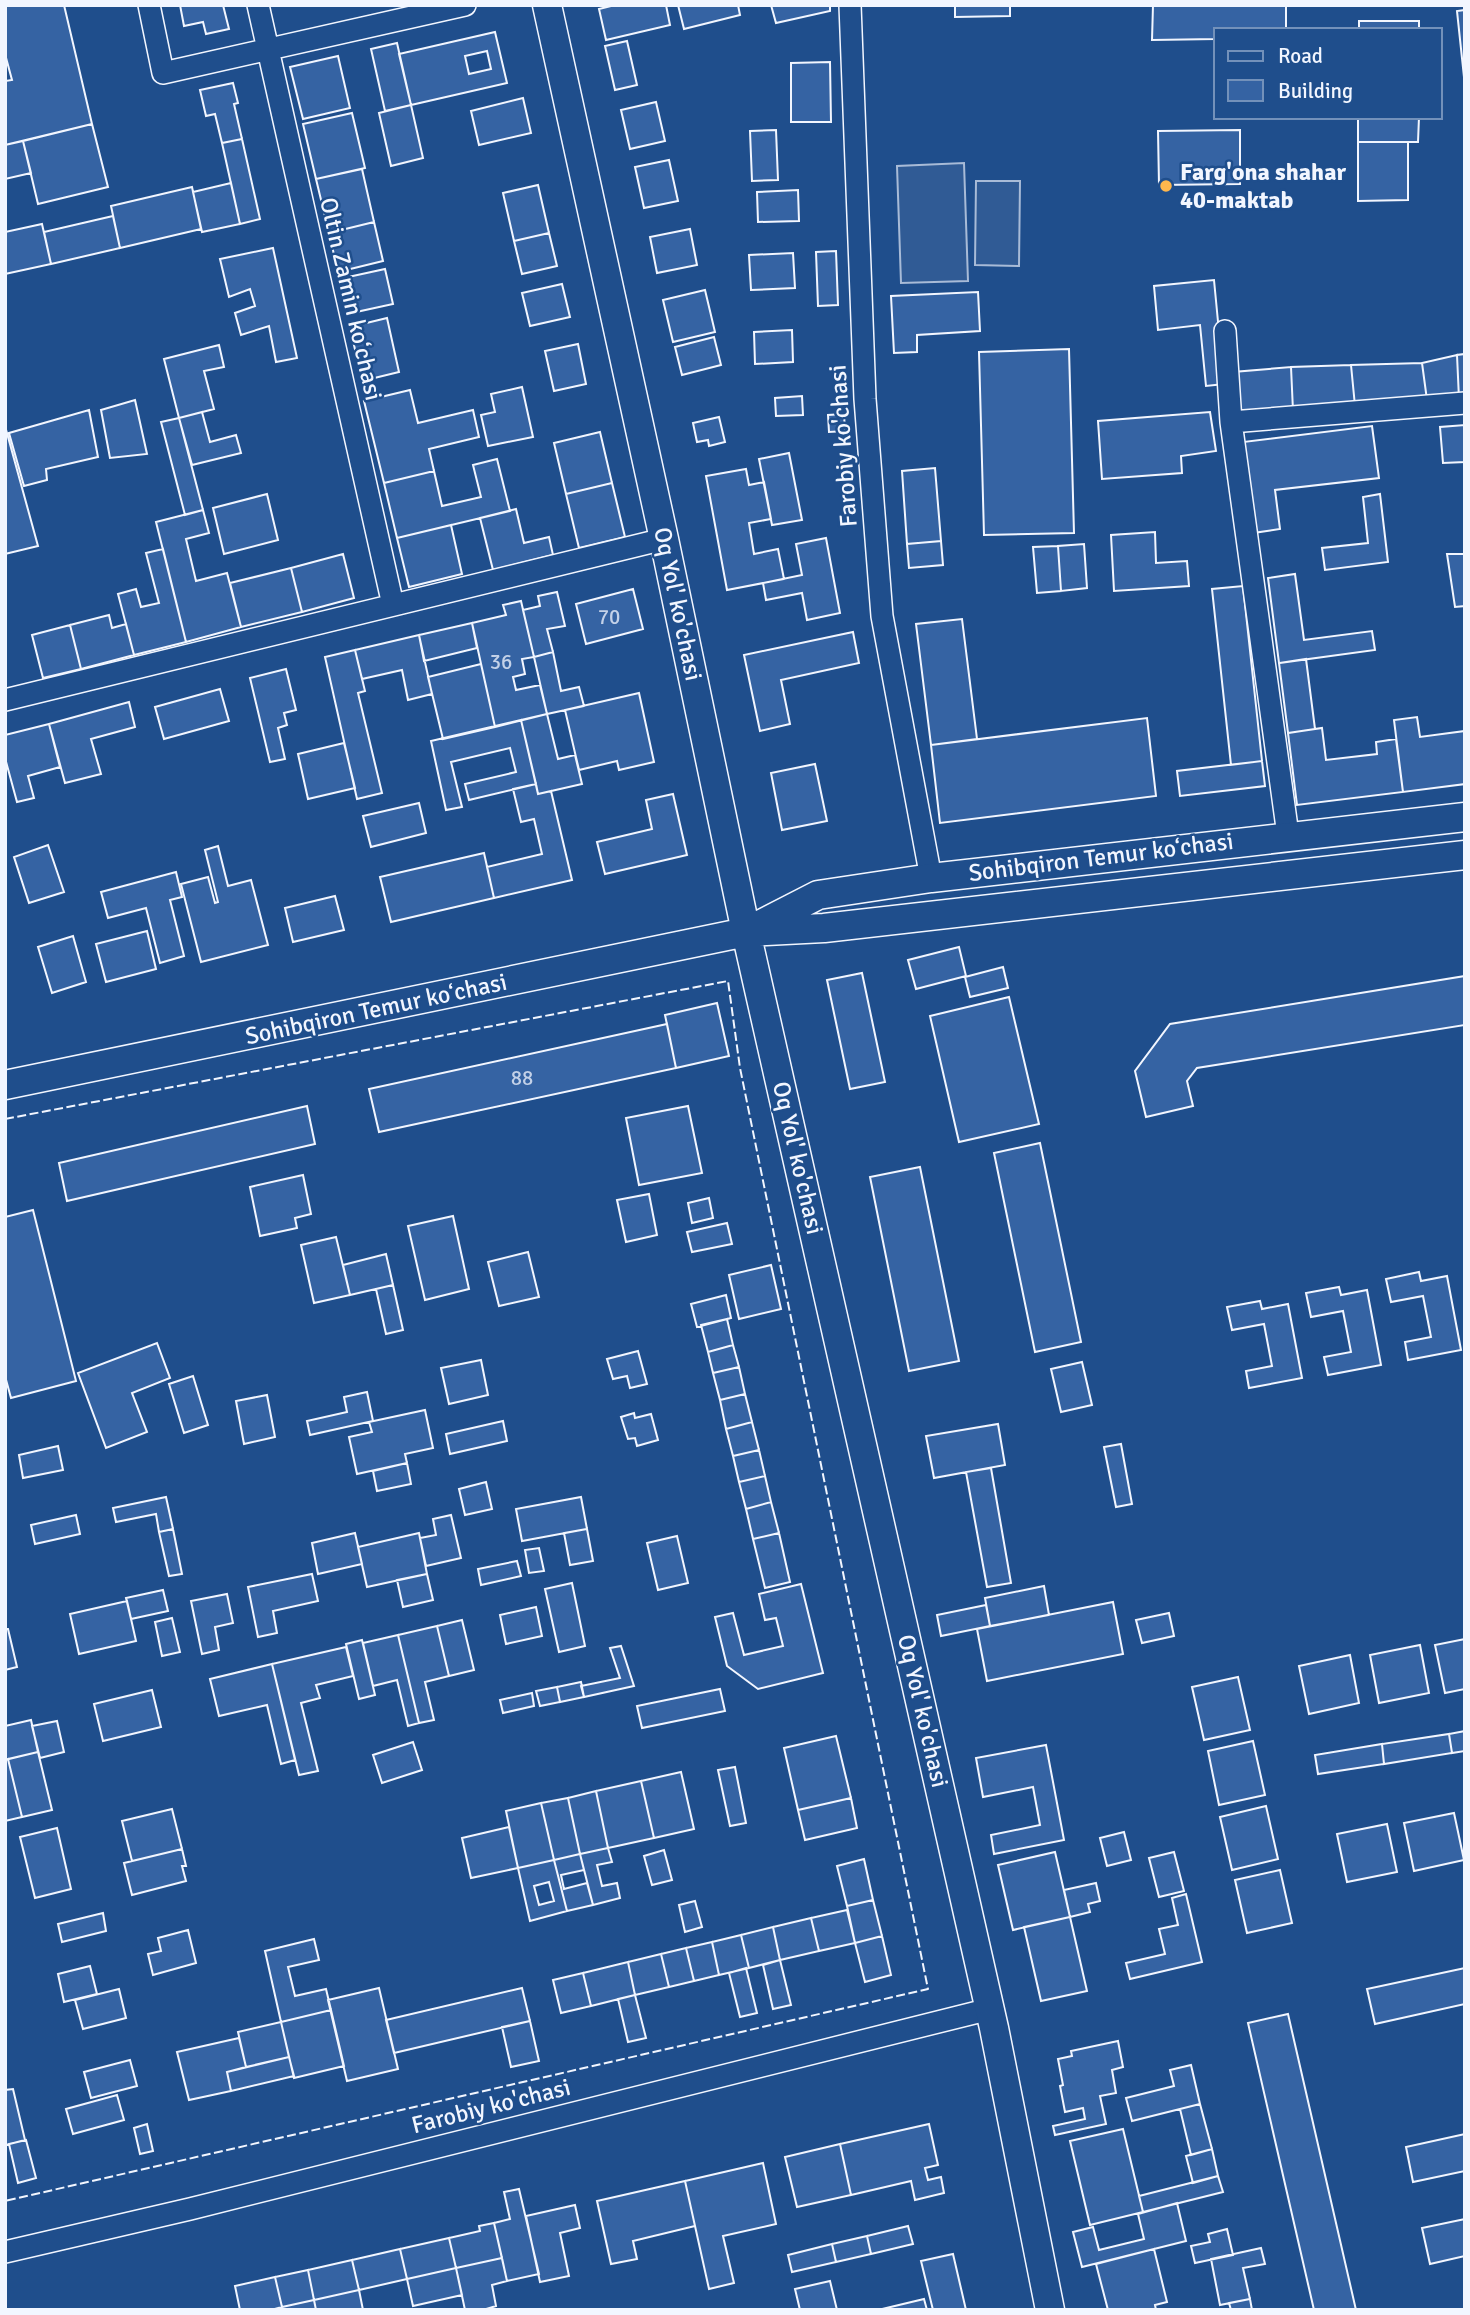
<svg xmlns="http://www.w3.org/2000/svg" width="1470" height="2315" viewBox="0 0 1470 2315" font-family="Signika,sans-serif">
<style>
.built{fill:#305b95;stroke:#a8bbd7;stroke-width:2}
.building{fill:#3563a3;stroke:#f2f6ff;stroke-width:2;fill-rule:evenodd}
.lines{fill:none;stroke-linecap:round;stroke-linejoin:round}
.street-casing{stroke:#f2f6ff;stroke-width:24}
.secondary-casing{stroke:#f2f6ff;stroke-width:31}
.street{stroke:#1f4e8c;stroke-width:21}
.secondary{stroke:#1f4e8c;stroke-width:28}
.fence{stroke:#f2f6ff;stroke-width:2;stroke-dasharray:9 3.5;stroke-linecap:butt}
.poi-dot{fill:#ffb74d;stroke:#1f4e8c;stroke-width:2.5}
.labels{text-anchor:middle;stroke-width:5;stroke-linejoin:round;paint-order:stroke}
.number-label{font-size:21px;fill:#c3d1e8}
.poi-label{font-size:24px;font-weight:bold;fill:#f2f6ff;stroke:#1f4e8c;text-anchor:start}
.street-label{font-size:24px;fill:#f2f6ff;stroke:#1f4e8c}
</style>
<rect width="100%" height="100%" fill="#1f4e8c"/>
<path class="built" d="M964,163l4,118 -67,2 -4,-117z
M976,181h44l-1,85 -44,-1z"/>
<path class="building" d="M5,5h59l28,119 -87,21v-64l7,-1 -7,-26z
M180,5h43l6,24 -23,5 -3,-12 -19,4z
M615,5h51l4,20 -64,15 -7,-31z
M678,5h60l2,10 -56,14z
M771,5h59v6l-54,12z
M955,5h55v11l-55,1z
M1153,5h133v25h-70v9l-64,1z
M1465,10v67h-1l-7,-66z
M1359,21h60v9h-60z
M495,32l12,51 -96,22 -12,-51zM487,51l4,18 -22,5 -4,-18z
M627,41l10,44 -22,5 -10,-44z
M397,43l14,62 -26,6 -14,-62z
M338,56l12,52 -47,11 -13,-52z
M830,62l1,60h-40v-59z
M233,83l5,20 -4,1 8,35 -20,4 -7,-29 -9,2 -6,-26z
M523,98l8,35 -52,12 -8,-34z
M656,102l9,39 -35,8 -9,-39z
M411,105l12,53 -32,8 -12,-53z
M352,113l13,55 -49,11 -13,-55z
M1358,117h61l-1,25h-60z
M92,124l16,63 -70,17 -15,-63z
M776,130l2,50 -26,1 -2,-50z
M1240,130v54l-81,1 -1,-54z
M242,139l18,80 -20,5 -18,-81z
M23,141l8,32 -26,6v-34z
M1358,142h50v58l-50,1z
M669,160l9,41 -34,7 -9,-41z
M362,169l12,53 -45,11 -13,-54z
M231,183l9,41 -38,8 -9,-40z
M538,185l11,48 -35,8 -11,-48z
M192,187l9,42 -81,19 -9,-42z
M798,190l1,31 -41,1 -1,-30z
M113,216l7,32 -69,16 -7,-32z
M374,222l9,39 -45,11 -9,-39z
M42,224l9,40 -46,10v-42z
M690,229l7,36 -40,8 -7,-36z
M549,233l8,33 -35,8 -8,-33z
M273,248l24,110 -21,4 -7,-36 -28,9 -6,-22 20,-7 -5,-17 -21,8 -9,-38z
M836,251l2,54 -20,1 -2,-54z
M793,253l2,35 -44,2 -2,-35z
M385,269l8,35 -46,10 -8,-35z
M1214,280l10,104 -18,2 -6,-61 -42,5 -4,-44z
M562,284l8,33 -40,9 -8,-33z
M705,290l10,42 -42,10 -10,-42z
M978,292l2,39 -63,4v17l-23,1 -3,-57z
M387,318l12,54 -37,9 -12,-54z
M792,330l1,32 -38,2 -1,-32z
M714,337l7,28 -39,10 -7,-28z
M578,344l8,40 -32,7 -9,-40z
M219,345l5,22 -20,4 10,38 -35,9 -15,-59z
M1069,349l5,184 -90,2 -5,-183z
M1465,354v45h-6l-2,-44z
M1457,355l2,44 -32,1 -5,-37z
M1422,363l5,37 -72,6 -4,-41z
M1351,365l4,41 -62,5 -2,-44z
M1291,367l2,44 -54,2 -6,-41z
M522,387l11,50 -45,9 -7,-31 14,-3 -4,-18z
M410,390l8,33 55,-13 6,27 -50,12 5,22 -50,12 -20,-82z
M802,396l1,19 -27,1 -1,-18z
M135,400l12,54 -37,4 -9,-48z
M89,410l9,47 -52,12 1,11 -23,6 -15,-53z
M202,412l8,30 26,-7 5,18 -49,12 -13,-47z
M1210,412l6,39 -35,5 1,17 -80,6 -4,-58z
M844,414l1,17 -16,1 -1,-17z
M719,417l6,25 -16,4 -1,-6 -11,2 -4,-19z
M179,418l24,92 -18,5 -24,-93z
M1465,425v37l-22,1 -3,-36z
M5,426l33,120 -33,8z
M1372,426l7,52 -104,12 5,39 -27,4 -10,-91z
M600,432l12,51 -46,11 -12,-51z
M789,453l13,67 -30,5 -13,-66z
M497,459l13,52 -113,27 -13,-55 50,-12 8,35 39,-9 -8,-32z
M935,468l6,73 -34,3 -5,-73z
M746,469l3,16 15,-3 7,37 -22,4 5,31 24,-5 6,30 -57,11 -21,-114z
M612,483l13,54 -46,11 -13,-54z
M267,494l11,46 -54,14 -11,-46z
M1380,494l8,68 -63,8 -3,-22 46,-5 -5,-46z
M516,509l8,34 25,-6 4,18 -60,15 -13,-52z
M203,510l6,23 -23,6 10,42 31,-8 14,54 -55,15 -30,-120z
M451,525l11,49 -53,13 -12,-49z
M1155,532l1,31 31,-2 2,25 -75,5 -3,-56z
M826,538l14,75 -33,7 -5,-27 -36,7 -3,-17 39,-8 -6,-31z
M941,541l2,24 -34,3 -2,-24z
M1084,544l3,44 -26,3 -3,-45z
M1058,546l3,45 -24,2 -4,-46z
M163,549l23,93 -52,13 -16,-61 18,-5 5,18 18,-4 -13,-50z
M343,554l11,44 -52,14 -11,-44z
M1447,554h18v52l-10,1z
M291,568l11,44 -61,15 -11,-44z
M1295,574l9,66 68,-9 3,19 -96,13 -11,-85z
M1243,586l19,175 -31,4 -19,-176z
M633,589l10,40 -57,15 -10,-40z
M557,592l8,34 -18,3 6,23 -19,5 -11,-47 17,-4 -2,-10z
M521,601l13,56 -12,2 3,15 -12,3 3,13 24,-5 7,29 -52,13 -23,-104 34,-8 -3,-10z
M109,615l3,13 14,-4 8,31 -53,14 -11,-44z
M962,619l15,120 -46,6 -15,-121z
M472,623l5,25 -53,13 -5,-26z
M70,625l11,44 -38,9 -11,-43z
M853,632l6,31 -78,17 9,44 -30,7 -16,-76z
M419,635l13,59 -24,6 -6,-30 -40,9 -7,-29z
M355,650l10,41 -7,2 24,100 -25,6 -32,-142z
M553,652l8,39 18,-4 5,19 -37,8 -13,-57z
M1306,659l9,70 -27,4 -9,-70z
M481,664l14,63 -52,12 -15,-62z
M286,669l10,41 -12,3 3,12 -9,3 7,31 -15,3 -20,-84z
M220,689l9,32 -65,18 -9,-32z
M639,693l15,69 -35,8 -2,-9 -38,9 -14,-60z
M129,702l6,25 -44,12 10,35 -36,9 -16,-59z
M547,714l11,45 17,-4 7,29 -44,10 -17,-74z
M1417,717l3,20 45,-6v53l-62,8 -9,-72z
M1147,718l9,78 -216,27 -9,-78z
M521,720l15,64 -67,16 -4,-16 51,-12 -6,-24 -59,14 11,45 -16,3 -15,-69z
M49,724l11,43 -32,9 6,22 -17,4 -12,-44v-23z
M1322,728l4,32 51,-6 -1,-12 20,-3 7,53 -106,13 -9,-72z
M344,743l11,45 -47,11 -10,-45z
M1262,761l3,25 -85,10 -3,-25z
M815,764l12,57 -45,9 -11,-57z
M536,784l2,10 13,-3 21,89 -78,18 -7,-31 55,-13 -8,-35 -13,3 -8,-33z
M673,794l14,61 -82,19 -8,-32 55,-13 -6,-29z
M419,803l7,30 -55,14 -8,-31z
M48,845l16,47 -35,11 -15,-46z
M218,846l10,40 23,-6 17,65 -67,17 -20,-78 27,-7 7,26 3,-1 -13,-52z
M484,853l10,45 -103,24 -11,-45z
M176,872l6,25 -12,3 14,56 -24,7 -14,-55 -38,10 -7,-26z
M335,896l9,34 -51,12 -8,-34z
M147,931l9,38 -50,13 -10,-38z
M73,936l13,46 -34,11 -14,-46z
M959,947l7,29 -50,13 -8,-29z
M1003,967l5,21 -38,9 -5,-20z
M862,973l23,109 -35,7 -23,-109z
M1465,976v49l-268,43 -10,13 6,25 -47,11 -11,-46 35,-47z
M1009,997l30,127 -80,18 -29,-126z
M717,1003l12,53 -53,12 -11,-53z
M667,1024l9,44 -297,64 -10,-43z
M307,1106l8,38 -248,57 -8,-38z
M688,1106l14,67 -63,12 -13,-67z
M1040,1143l41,199 -46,10 -41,-199z
M920,1167l39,194 -50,10 -39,-194z
M303,1175l8,39 -16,4 2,10 -37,8 -10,-49z
M649,1194l8,41 -31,7 -9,-42z
M709,1198l4,20 -21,5 -4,-20z
M33,1210l43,171 -65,17 -6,-22v-159z
M453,1216l16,73 -44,11 -17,-74z
M727,1223l5,21 -40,8 -5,-20z
M336,1237l14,58 -36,8 -13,-58z
M528,1252l11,45 -40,9 -11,-44z
M386,1254l7,31 -43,10 -7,-30z
M771,1265l10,44 -42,10 -10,-44z
M1419,1272l2,9 26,-5 14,74 -53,10 -3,-18 26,-5 -8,-41 -32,6 -5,-23z
M393,1285l10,45 -17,4 -10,-45z
M1339,1287l2,8 26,-5 14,75 -53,10 -4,-18 27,-5 -8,-41 -32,6 -5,-24z
M726,1295l5,23 -34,9 -6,-23z
M1260,1301l2,8 26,-5 14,74 -53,10 -3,-17 26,-5 -8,-42 -32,6 -5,-23z
M727,1319l6,26 -25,7 -7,-27z
M157,1343l13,35 -38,15 15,39 -41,16 -28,-75z
M733,1345l6,22 -26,6 -5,-21z
M638,1351l9,33 -17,4 -3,-12 -14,3 -6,-20z
M481,1360l7,35 -39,9 -8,-36z
M1082,1362l10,43 -31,7 -10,-43z
M739,1367l6,27 -25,6 -7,-27z
M193,1376l15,49 -24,8 -15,-49z
M367,1392l6,29 -63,14 -3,-14 40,-9 -3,-15z
M745,1394l7,28 -26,7 -6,-29z
M267,1395l8,42 -31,7 -8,-43z
M425,1410l8,38 -28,6 2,9 -50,11 -8,-37 23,-5 -3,-10z
M634,1413l1,5 16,-4 7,26 -21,6 -2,-8 -7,1 -7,-22z
M503,1421l4,20 -57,13 -4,-20z
M752,1422l7,28 -26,6 -7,-27z
M998,1424l7,41 -71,13 -8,-42z
M1121,1444l11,60 -16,3 -12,-60z
M58,1446l5,24 -40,8 -4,-23z
M759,1450l6,26 -26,6 -6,-26z
M407,1463l4,21 -34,7 -4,-20z
M991,1468l20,115 -24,4 -21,-115z
M765,1476l6,26 -25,7 -7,-27z
M486,1482l6,27 -27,6 -6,-26z
M166,1497l7,32 -14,3 -3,-18 -40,8 -3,-14z
M581,1497l6,32 -65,12 -6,-32z
M771,1502l8,31 -26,6 -7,-30z
M76,1515l4,19 -45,10 -4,-19z
M451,1515l10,43 -35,8 -6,-28 16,-3 -3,-16z
M173,1529l9,45 -13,2 -10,-44z
M587,1529l6,32 -23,4 -6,-32z
M355,1533l7,31 -44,10 -6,-31z
M419,1533l8,41 -60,13 -9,-40z
M779,1533l11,49 -25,6 -12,-49z
M677,1536l11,47 -30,7 -11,-47z
M539,1548l5,23 -15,2 -4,-23z
M517,1561l4,15 -40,9 -3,-16z
M312,1574l6,27 -45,10 4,22 -19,4 -10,-50z
M427,1574l6,26 -30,7 -6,-27z
M572,1583l13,63 -26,6 -14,-63z
M801,1584l22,89 -65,16 -31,-23 -12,-49 18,-4 11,42 39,-9 -7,-28 -11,2 -6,-26z
M1044,1586l5,29 -59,11 -5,-28z
M163,1590l5,21 -37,8 -5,-21z
M227,1594l6,29 -18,4 4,23 -17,4 -11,-53z
M127,1601l9,40 -57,13 -9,-40z
M1113,1602l10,52 -136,27 -10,-52z
M986,1605l4,21 -49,10 -4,-21z
M536,1607l6,29 -36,8 -6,-29z
M1169,1613l5,23 -32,7 -6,-23z
M172,1618l8,34 -18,4 -7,-34z
M462,1620l12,50 -25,6 -12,-50z
M437,1626l12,50 -24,6 9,38 -15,3 -21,-88z
M5,1629h3l9,38 -12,3z
M398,1635l21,88 -11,3 -11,-46 -24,6 -10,-43z
M1465,1639v50l-20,4 -10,-48z
M362,1640l13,55 -16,4 -13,-55z
M1420,1645l9,48 -50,10 -9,-48z
M621,1646l13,40 -50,11 -3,-11 39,-8 -10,-30z
M346,1647l7,29 -37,9 4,13 -19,5 17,68 -19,4 -27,-111z
M1350,1655l9,48 -50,11 -10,-48z
M272,1664l23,96 -14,4 -14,-59 -48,11 -9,-37z
M1238,1677l12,53 -46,10 -12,-53z
M581,1682l3,15 -24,5 -3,-15z
M557,1687l3,15 -20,4 -4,-15z
M720,1689l5,22 -83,17 -5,-22z
M152,1690l9,37 -58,14 -9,-37z
M532,1693l2,13 -31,7 -3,-13z
M31,1720l7,32 -33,8v-34z
M57,1721l7,31 -24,6 -8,-32z
M1465,1731v20l-13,2 -3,-19z
M1449,1734l3,19 -68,11 -2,-20z
M836,1736l15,62 -53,12 -14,-62z
M1253,1741l12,54 -46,10 -11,-54z
M413,1742l9,28 -40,13 -9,-28z
M1382,1744l2,20 -66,10 -3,-19z
M1046,1745l18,95 -70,14 -3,-19 49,-10 -7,-38 -50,10 -7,-39z
M38,1752l14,58 -30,7 -14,-58z
M8,1759l14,58 -17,4v-61z
M735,1767l11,56 -16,3 -12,-56z
M681,1772l13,57 -40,9 -13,-57z
M641,1781l13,57 -46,10 -12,-57z
M596,1791l12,57 -28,6 -12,-56z
M568,1798l12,56 -26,6 -13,-57z
M851,1798l6,30 -52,12 -7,-30z
M541,1803l13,57 -36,8 -12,-57z
M1266,1806l12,53 -46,11 -12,-53z
M172,1809l10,40 -50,12 -10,-40z
M1454,1813l10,47 -50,11 -10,-48z
M1387,1824l10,48 -50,10 -10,-48z
M509,1827l9,41 -47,10 -9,-40z
M57,1828l14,61 -36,9 -15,-61z
M1124,1832l7,28 -24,6 -7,-28z
M608,1848l4,14 -15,3 5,21 15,-3 3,15 -27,7 -13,-51z
M182,1849l4,17h-4l4,15 -54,14 -8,-32z
M664,1850l8,30 -20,5 -8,-29z
M1055,1852l15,65 -57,13 -15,-65z
M1174,1852l10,39 -25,6 -10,-39z
M580,1854l4,16 -23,5 3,14 23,-6 6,22 -26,6 -13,-51z
M864,1859l9,41 -26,6 -10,-40z
M554,1860l13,51 -37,10 -12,-53zM549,1882l5,19 -15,4 -5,-19z
M1280,1870l12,53 -45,10 -12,-53z
M1096,1883l4,18 -12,3 2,8 -20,5 -6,-27z
M1186,1894l16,68 -72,17 -4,-16 39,-9 -6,-25 19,-4 -6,-27z
M873,1900l9,36 -27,7 -8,-37z
M695,1901l7,26 -17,5 -6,-27z
M847,1910l8,33 -36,8 -8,-33z
M103,1913l3,18 -44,11 -4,-18z
M1070,1917l17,74 -46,10 -17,-74z
M811,1918l8,33 -39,9 -7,-33z
M773,1927l7,33 -31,8 -8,-33z
M188,1930l8,33 -43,12 -5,-21 13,-3 -3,-13z
M741,1935l8,33 -30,7 -7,-33z
M882,1936l9,39 -26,7 -10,-39z
M314,1939l5,21 -31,7 7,29 31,-7 5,21 -50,12 -16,-71z
M712,1942l7,33 -25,6 -8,-33z
M686,1948l8,33 -25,6 -8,-33z
M661,1954l8,33 -34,8 -7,-33z
M780,1960l11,45 -18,4 -10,-44z
M628,1962l7,33 -44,11 -8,-33z
M90,1966l7,28 -33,8 -6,-28z
M746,1968l11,45 -17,4 -11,-44z
M1465,1968v36l-90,20 -8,-35z
M583,1973l8,33 -30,7 -8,-33z
M379,1988l19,81 -51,12 -19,-81z
M522,1988l8,33 -136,32 -8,-33z
M119,1989l7,29 -43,11 -8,-29z
M635,1995l11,43 -18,4 -10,-43z
M331,2010l13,56 -50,12 -13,-56z
M1288,2014l68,296h-42l-66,-287z
M530,2021l9,40 -28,6 -9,-40z
M281,2022l8,35 -43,10 -8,-35z
M239,2038l7,29 -19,5 4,19 -42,9 -12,-48z
M1118,2041l5,26 -11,3 4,23 -16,3 6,28 -51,11 -2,-9 32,-7 -2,-11 -18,4 -5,-26 3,-1 -5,-26 14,-3 -1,-5z
M289,2057l5,19 -63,15 -4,-19z
M130,2060l7,26 -46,12 -7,-26z
M1191,2065l9,39 -68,17 -6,-23 48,-12 -4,-16z
M13,2089l12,51 -19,5 -1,-55z
M117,2095l7,25 -51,14 -7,-25z
M1200,2104l12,45 -21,6 -11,-46z
M147,2124l6,27 -13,3 -6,-26z
M929,2124l9,41 -13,3 3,12 13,-3 3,16 -29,7 -4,-19 -60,14 -11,-51z
M1123,2129l20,83 -53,13 -20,-84z
M1465,2134v37l-52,11 -7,-35z
M26,2140l10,38 -18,5 -9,-39z
M840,2144l11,51 -54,12 -12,-50z
M1212,2149l6,27 -25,7 -7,-27z
M763,2163l13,61 -53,12 11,47 -25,6 -24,-108z
M1218,2176l5,16 -80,20 -4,-16z
M685,2181l10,45 -62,15 4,18 -26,5 -14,-63z
M519,2189l20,85 -32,7 -13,-58 16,-4 -6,-27z
M1177,2203l9,38 -104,26 -9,-35 20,-5 6,23 45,-11 -6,-25z
M575,2205l5,23 -20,5 9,43 -29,6 -14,-66z
M1465,2219v37l-35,8 -8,-36z
M494,2223l8,35 -46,10 -7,-30 31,-7 -1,-5z
M908,2226l5,18 -42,10 -4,-18z
M1227,2229l6,26 -38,8 -4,-17 19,-4 -2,-8z
M867,2236l4,18 -35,8 -4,-18z
M449,2238l7,30 -49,11 -7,-30z
M832,2244l4,18 -44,10 -4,-17z
M1261,2248l4,16 -22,4 7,31 -30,6 -9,-46z
M400,2249l7,30 -48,11 -7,-30z
M1154,2249l13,53 -12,3 1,5h-48l-12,-46z
M953,2254l13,56h-33l-12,-49z
M502,2258l5,23 -15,4 4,21 -13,4h-18l-9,-42z
M352,2260l7,30 -45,10 -6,-30z
M456,2268l6,27 -49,11 -6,-27z
M308,2270l6,30 -32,7 -7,-30z
M275,2277l7,30 -11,3h-31l-5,-24z
M830,2281l7,29h-37l-5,-21z
M359,2290l4,20h-47l-2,-10z
M924,2299l3,11h-49z
M1250,2299l2,11h-21l-2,-7z
M314,2300l2,10h-34v-3z"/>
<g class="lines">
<defs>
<path id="street" d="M149,5l14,68 302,-68
M258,5l135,600
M850,5l15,394 17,217 49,262
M1225,331l6,91 57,413
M1231,422l234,-19
M5,700l659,-161
M5,2252l185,-43 800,-200"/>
<path id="secondary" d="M547,5l117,534 82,393 248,1096 56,282
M1465,817l-534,61 -113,17 -72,37 78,-4 641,-73
M5,1085l741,-153"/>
</defs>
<use href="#street" class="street-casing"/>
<use href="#secondary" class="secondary-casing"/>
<use href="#street" class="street"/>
<use href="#secondary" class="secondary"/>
<path class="fence" d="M5,1119l723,-138 12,87 188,921 -923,212"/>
</g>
<circle class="poi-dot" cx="1166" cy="186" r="7"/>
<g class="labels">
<g class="number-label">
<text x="609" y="624">70</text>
<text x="501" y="669">36</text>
<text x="522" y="1085">88</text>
</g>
<g class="poi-label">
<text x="1180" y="180">Farg'ona shahar<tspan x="1180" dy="28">40-maktab</tspan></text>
</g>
<g class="street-label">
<text transform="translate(351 299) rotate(77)" y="8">Oltin Zamin koʻchasi</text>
<text transform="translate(843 446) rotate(-94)" y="8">Farobiy ko'chasi</text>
<text transform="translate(678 604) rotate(78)" y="8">Oq Yol' ko'chasi</text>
<text transform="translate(1101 857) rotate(-7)" y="8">Sohibqiron Temur koʻchasi</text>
<text transform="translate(376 1009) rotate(-12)" y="8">Sohibqiron Temur koʻchasi</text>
<text transform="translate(798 1158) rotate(77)" y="8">Oq Yol' ko'chasi</text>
<text transform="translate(923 1711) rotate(77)" y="8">Oq Yol' ko'chasi</text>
<text transform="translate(491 2106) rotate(-14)" y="8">Farobiy ko'chasi</text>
</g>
</g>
<rect width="1470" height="2315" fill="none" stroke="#f2f6ff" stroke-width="14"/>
<rect x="1214" y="28" width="228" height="91" fill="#1f4e8c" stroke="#7391ba" stroke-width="2"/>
<rect x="1228" y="51" width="35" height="10" fill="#1f4e8c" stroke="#7391ba" stroke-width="2"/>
<text x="1278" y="63" font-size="21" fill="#f2f6ff">Road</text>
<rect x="1228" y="80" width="35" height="21" fill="#3563a3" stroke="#7391ba" stroke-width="2"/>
<text x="1278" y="98" font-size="21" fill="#f2f6ff">Building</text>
</svg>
